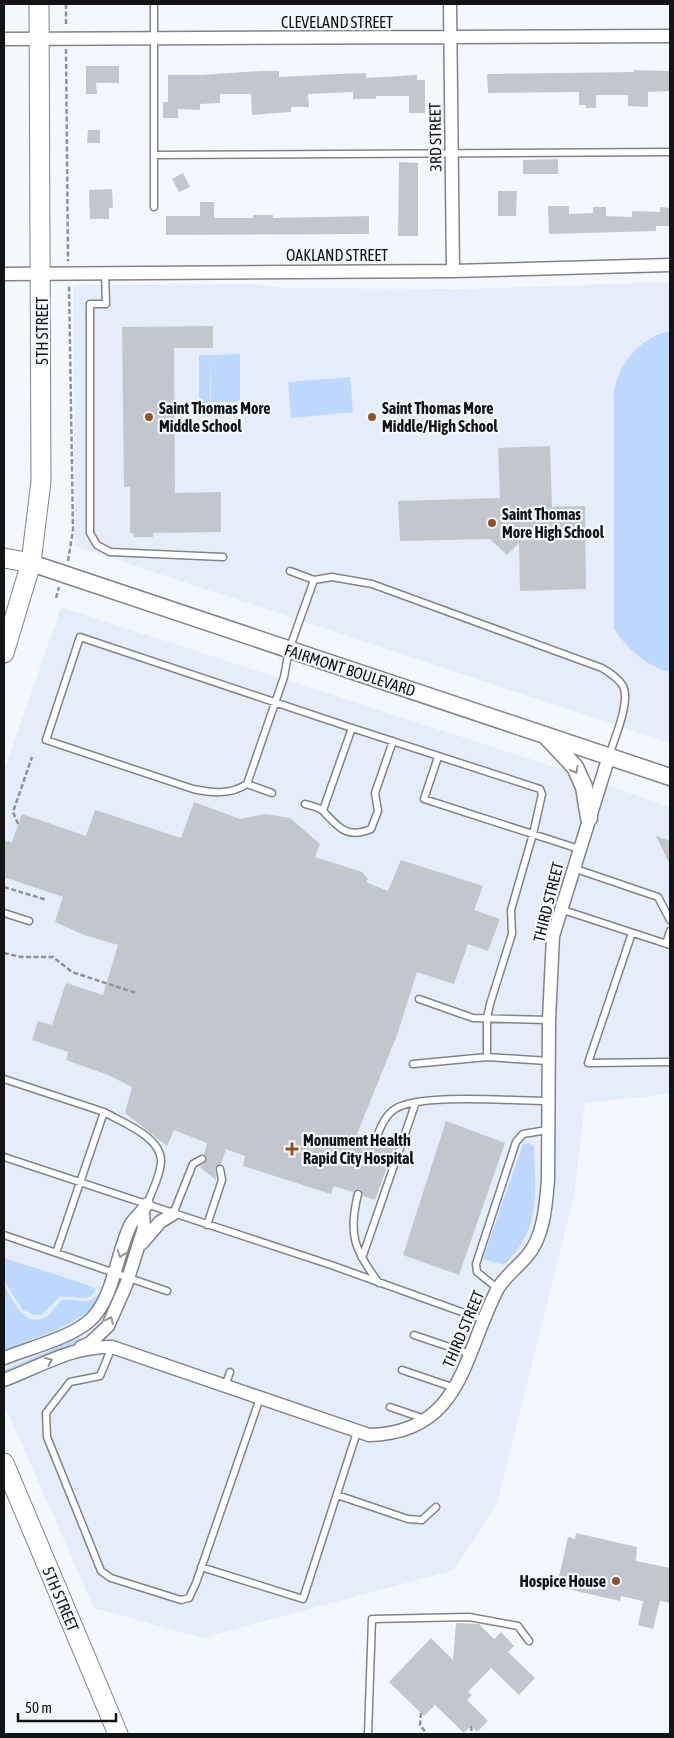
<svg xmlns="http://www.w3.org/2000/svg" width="674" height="1738" viewBox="0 0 674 1738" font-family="'Asap Condensed',sans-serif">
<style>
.built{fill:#e5edfa}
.green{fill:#bed7fd}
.building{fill:#c3c7cd}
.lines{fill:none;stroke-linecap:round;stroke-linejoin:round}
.service-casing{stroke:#808489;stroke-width:9}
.minor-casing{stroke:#808489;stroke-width:15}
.tertiary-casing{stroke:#808489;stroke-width:19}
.secondary-casing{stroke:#808489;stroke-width:21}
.path{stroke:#8f9297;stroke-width:2.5;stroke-dasharray:5 2.5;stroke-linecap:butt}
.service{stroke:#fff;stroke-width:6}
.minor{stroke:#fff;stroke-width:12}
.tertiary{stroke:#fff;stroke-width:16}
.secondary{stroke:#fff;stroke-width:19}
.oneway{stroke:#949596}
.poi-dot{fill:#965026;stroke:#f4f8fe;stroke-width:2}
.labels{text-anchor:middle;stroke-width:4.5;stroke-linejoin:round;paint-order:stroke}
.street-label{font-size:16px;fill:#121416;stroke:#f4f8fe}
.poi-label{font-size:16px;font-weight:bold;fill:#121416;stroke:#f4f8fe;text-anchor:start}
</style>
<rect width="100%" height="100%" fill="#f4f8fe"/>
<path class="built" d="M670,282v461l-595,-197 -2,-261 180,-1 34,4 179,1z
M61,607l491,159 118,41v287l-85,9 -11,93 -77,308 -43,66 -252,68 -108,-30 -90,-204v-633z"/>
<path class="green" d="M670,331v341c-24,-6 -42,-23 -56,-43v-239c7,-29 26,-52 56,-59z
M240,354v48h-29l-1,-47z
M199,355h11v47l-6,3 -5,-8z
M350,377l3,35 -62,6 -3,-36z
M529,1143l5,3c1,50 8,81 -30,119l-21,-6 40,-115z
M4,1258l84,27 8,4c-6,16 -23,5 -36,8l-19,18h-7l-11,-5 -19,-29z
M4,1285c9,14 19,44 42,32 7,-4 9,-12 16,-17 14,-3 26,7 36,-6l2,2c-10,27 -70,43 -96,54z
M78,1338l3,2 -5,4 -72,30v-4z"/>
<path class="building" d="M86,66h33v17h-23l1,11h-11z
M634,70l36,1v20l-22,1v15l-20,-1v-11h-32v13h-10v-3h-7v-13l-91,1 -1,-19 147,-2z
M261,71h18v6l59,-3 28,-1v5l51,-3v5h8v33h-16v-17h-33v3h-23v-7l-45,2 1,13h-18v5l-39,3 -1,-21h-31v9l-20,1v6l-22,-1v9h-15v-16h5v-27h33z
M88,130h12v13h-13z
M558,159v15h-35v-14z
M399,162l19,1v73h-20z
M183,173l7,14 -11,5 -7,-13z
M112,189l1,19h-4v11h-19l-1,-29z
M498,191h19l-1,25h-18z
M200,202h14v16h39v-3h20v3l96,-2v18l-203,1v-19h34z
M548,206h21v8l24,-1v-6h13v9l26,1v-6l28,1v-5l10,1v18h-14v5l-107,3z
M213,326v22h-39l1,145 46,-1v40l-68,1v4h-19l-1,-4h-3v-46h-6l-2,-160z
M550,446l2,61 33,-1 1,83 -66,2 -1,-48 -12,12 -17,-16 -90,2 -2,-40 102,-3 -2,-50z
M194,802l46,17 25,-5 25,4 30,26 -5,13 47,15 6,7 -2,3 22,9 13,-31 82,26 -9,24 26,9 -12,32 -20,-7 -14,40 -37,-12 -20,63 -40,99 13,5 4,7 6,-3 14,5 -19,52 -12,-4 -3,-7 -7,3 -19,-6 -3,8 -88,-28 2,-10 -19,-7 -5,15 -6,4 1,12 -16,-13 6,-6 -2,-7 3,-11 -33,-13 -7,16 -42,-33 7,-26 -24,-12 -42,-15 2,-8 -36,-12 6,-19 14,4 14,-42 37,12 15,-50 -34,-10 -29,-13 8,-25 -59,-20v-36l8,1 10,-28 64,22 9,-26 86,28z
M656,836l14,5v24z
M446,1121l59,22 -46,132 -56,-20z
M576,1533l61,14 -1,14 34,7v35l-10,-2 -7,28 -15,-4 5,-24 -22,-5 -1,5 -57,-13 1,-6 -6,-1 10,-44 7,2z
M456,1623l23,1 15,15 7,-7 13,14 -6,6 27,26 -16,17 -28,-27 -23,24 4,3 -5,5 21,21 -11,11 -6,-6 -7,7 -29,-28 -11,11 -35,-34 42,-44 22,22z"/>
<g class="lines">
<defs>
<path id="service" d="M154,4v203
M154,155l516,-3
M105,273l1,31h-16v229l7,12 13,7 113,5
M290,571l24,9
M352,728l188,61 2,5 -9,40 -22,76 1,24 -22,70 -3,14v39
M438,757l-14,42 155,50
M247,784c-17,11 -35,9 -54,5l-147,-49 34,-103 272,91 -29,82
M272,793l-25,-9 37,-107 5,-27 25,-70 18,-3 40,7 230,84c8,5 16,10 21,18 8,16 -9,53 -14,70
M305,804c6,2 15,3 19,8 15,16 23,27 47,17l7,-18 -3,-18 18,-52
M573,868l85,29 12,23
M560,909l110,36
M4,913l25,8
M632,933l-44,130 82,-1
M666,944l4,-13
M419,999l54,19 76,2
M413,1064l74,-7 61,4
M4,1079l100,33 -48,141
M104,1112c19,11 58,25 57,50 -1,15 -9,29 -14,42
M375,1141c5,-12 9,-25 20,-32 24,-16 120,-8 152,-8
M4,1157l327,108 153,55
M358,1194c-10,40 -4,56 21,89
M173,1214l20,-50 9,-5
M207,1225l15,-45 -2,-11
M4,1235l163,56
M362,1258l54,-156
M497,1288l-20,-16 -1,-8 40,-122 7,-8 24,-4
M414,1335l56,19
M112,1347l-12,29 -30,6 -24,31 1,24 54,134 10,7 70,22 8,-2 7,-15 64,-185
M402,1370l53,18
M225,1386l5,-14
M390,1407l35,12
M337,1495l71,24 14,1 14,-13
M201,1567l102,32 54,-167
M368,1734l4,-115 97,-2 49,9 11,15"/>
<path id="minor" d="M450,4l3,267
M4,39l666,-3
M4,274l449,-3 217,-6
M142,1243l18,-21 13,-8
M81,1347l9,-4 18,-17 18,-41 18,-57 -1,-16
M4,1358c25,-10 63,-19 84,-36 26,-21 28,-69 43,-98 4,-7 12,-12 16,-20
M4,1380c37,-14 67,-34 108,-33l257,88c93,-2 94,-79 128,-145 6,-12 21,-23 30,-34 17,-19 19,-52 21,-76l1,-160 4,-84 56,-180"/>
<path id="tertiary" d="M31,563l639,214
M545,735l30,32 9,20 5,31"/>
<path id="secondary" d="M4,558l27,5
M4,653l27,-90 10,-82 -2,-477
M4,1463l114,271"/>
</defs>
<use href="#service" class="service-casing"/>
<use href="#minor" class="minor-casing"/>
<use href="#tertiary" class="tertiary-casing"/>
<use href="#secondary" class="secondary-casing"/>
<path class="path" d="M66,4v22
M66,49l2,212
M68,561l5,-31 -4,-246
M56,598l3,-11
M18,824l-5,-12 19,-55
M4,887l43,13
M4,953l17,4h32l19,15 64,21
M421,1713l-1,12 7,9
M471,1726l1,8"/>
<use href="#service" class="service"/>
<use href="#minor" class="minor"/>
<use href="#tertiary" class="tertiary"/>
<use href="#secondary" class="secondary"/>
</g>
<defs><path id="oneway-chevron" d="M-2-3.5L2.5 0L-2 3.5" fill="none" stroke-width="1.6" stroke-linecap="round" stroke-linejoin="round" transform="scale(1.25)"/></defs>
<g class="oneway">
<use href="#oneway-chevron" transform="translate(575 770) rotate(60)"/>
<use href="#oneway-chevron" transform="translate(121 1254) rotate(109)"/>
<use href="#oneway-chevron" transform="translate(110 1320) rotate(-64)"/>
<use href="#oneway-chevron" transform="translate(49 1361) rotate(-23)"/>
</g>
<g class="poi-dot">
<circle cx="149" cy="417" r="5"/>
<circle cx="372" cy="417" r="5"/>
<circle cx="492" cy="523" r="5"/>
<path d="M289.5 1141.5h5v5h5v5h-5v5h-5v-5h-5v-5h5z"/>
<circle cx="616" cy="1581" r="5"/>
</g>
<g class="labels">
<g class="street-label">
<text x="337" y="28">CLEVELAND STREET</text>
<text transform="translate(435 137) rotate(-91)" y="6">3RD STREET</text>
<text x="337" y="261">OAKLAND STREET</text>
<text transform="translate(42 331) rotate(-90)" y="6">5TH STREET</text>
<text transform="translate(350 670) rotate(18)" y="6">FAIRMONT BOULEVARD</text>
<text transform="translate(548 902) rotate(-76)" y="6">THIRD STREET</text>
<text transform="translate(463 1329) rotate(-67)" y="6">THIRD STREET</text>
<text transform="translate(61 1599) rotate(67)" y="6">5TH STREET</text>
</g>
<g class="poi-label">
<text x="159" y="414">Saint Thomas More<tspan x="159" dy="18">Middle School</tspan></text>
<text x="382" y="414">Saint Thomas More<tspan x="382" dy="18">Middle/High School</tspan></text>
<text x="502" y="520">Saint Thomas<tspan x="502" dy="18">More High School</tspan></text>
<text x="303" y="1146">Monument Health<tspan x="303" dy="18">Rapid City Hospital</tspan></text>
<text x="606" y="1587" text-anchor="end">Hospice House</text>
</g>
</g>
<rect width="674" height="1738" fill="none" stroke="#121416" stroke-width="10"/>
<path d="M18 1713v8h98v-8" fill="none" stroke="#121416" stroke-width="2.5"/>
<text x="25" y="1713" font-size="15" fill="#121416" stroke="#f4f8fe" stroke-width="4" paint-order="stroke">50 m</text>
</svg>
